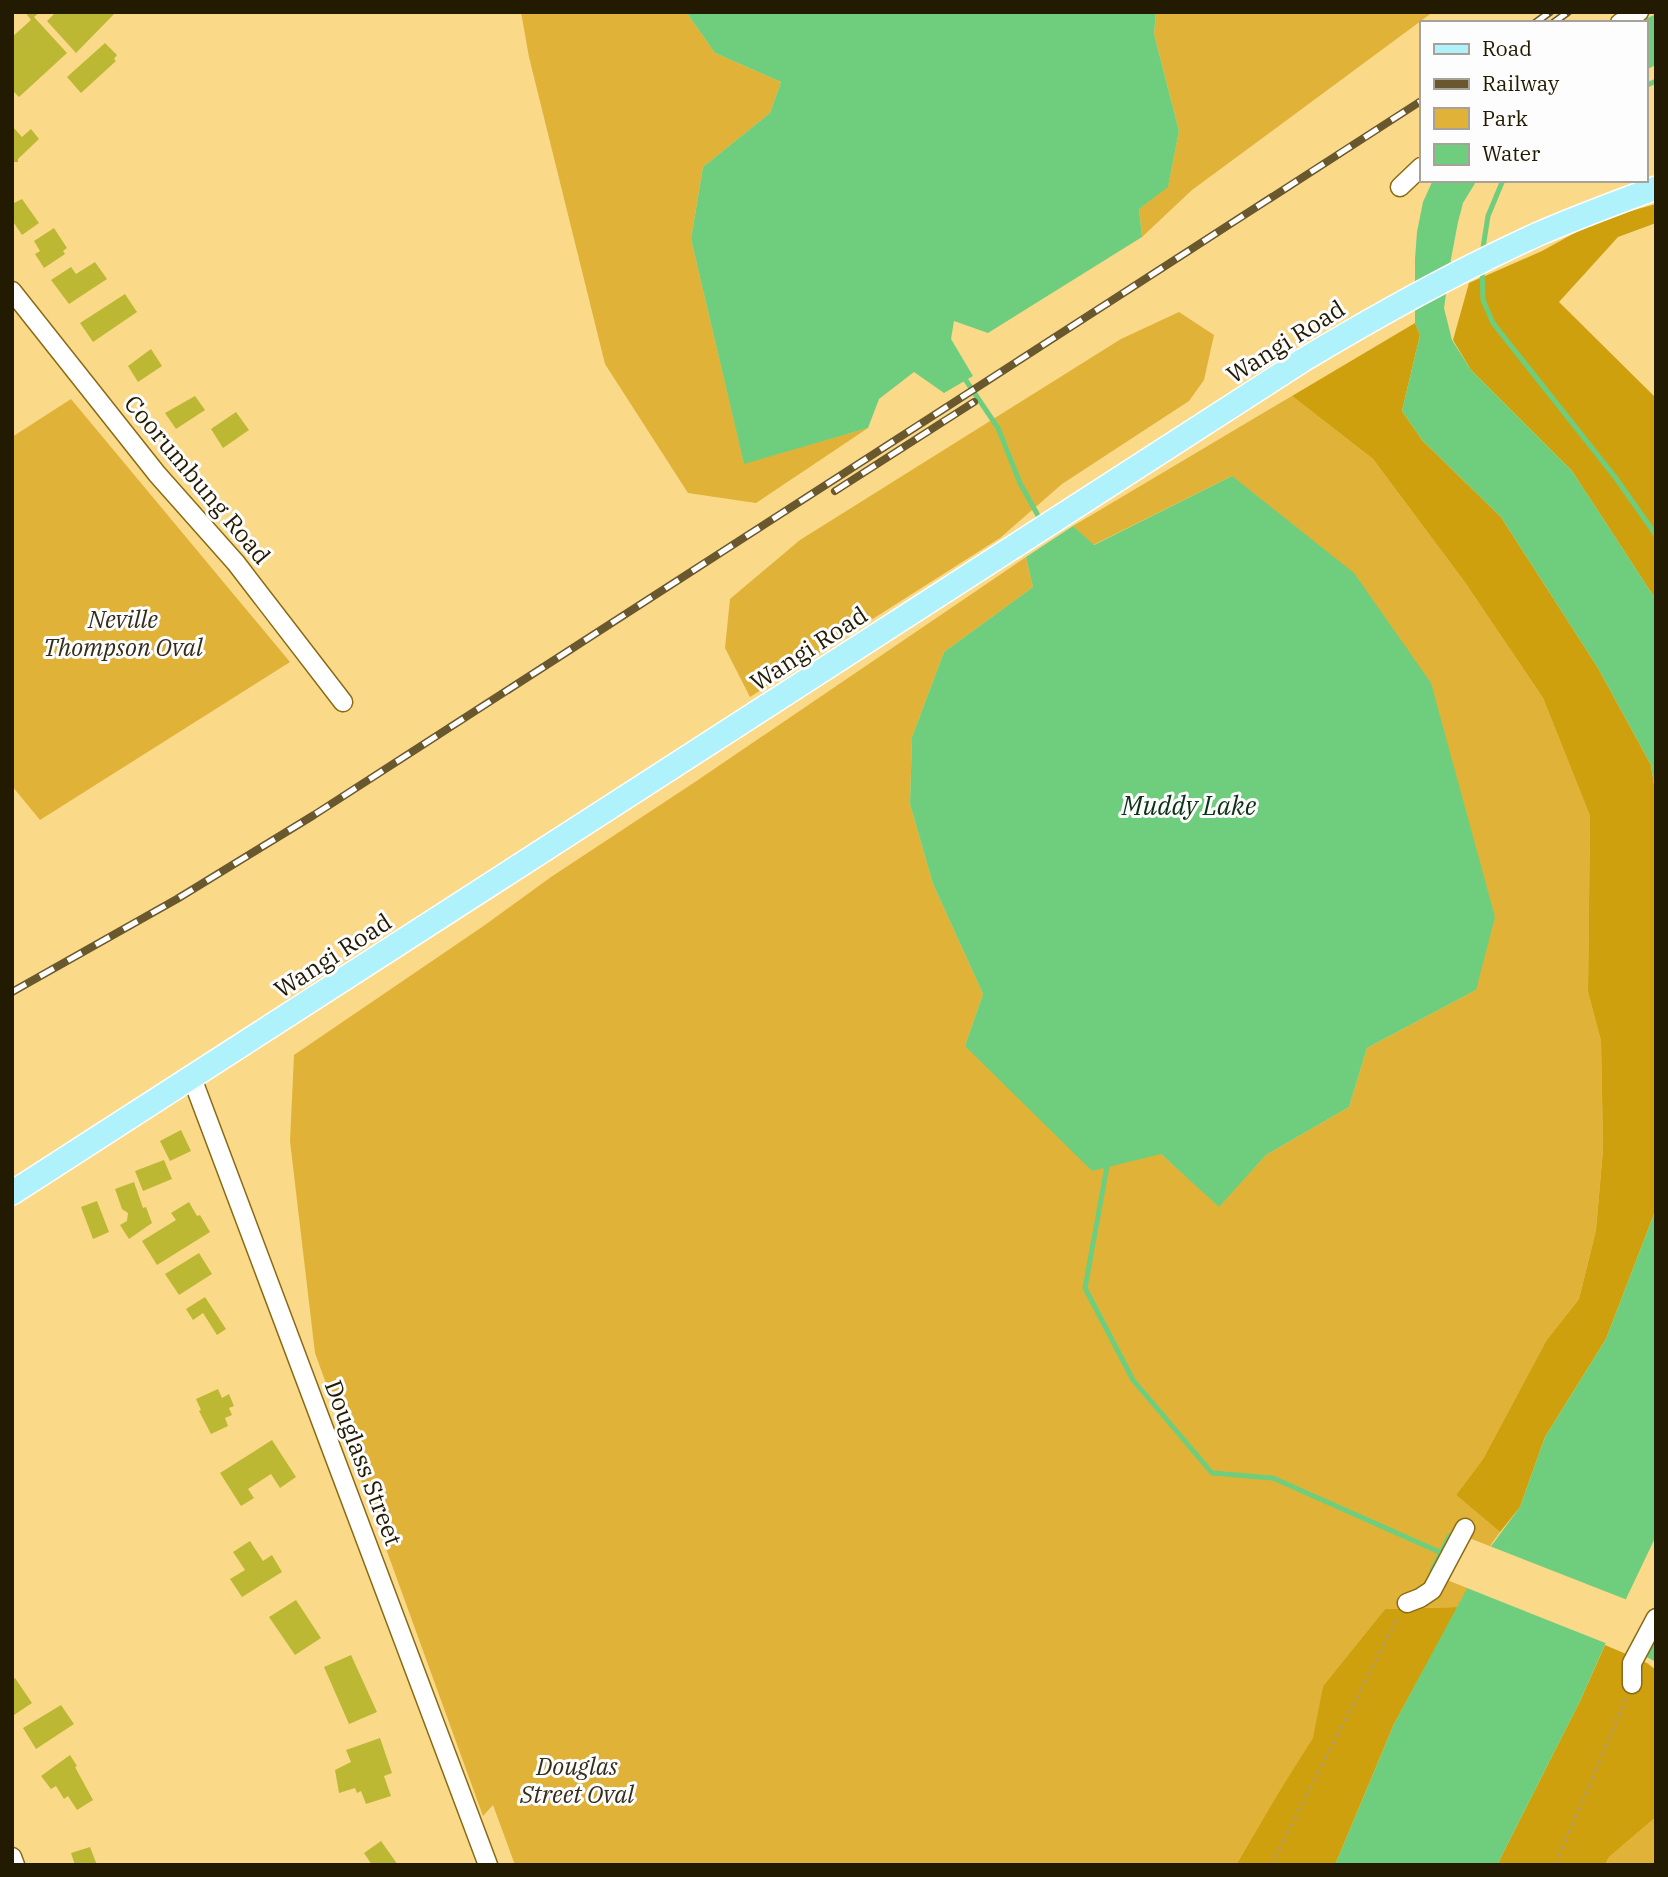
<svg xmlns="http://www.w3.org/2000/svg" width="1668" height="1877" viewBox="0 0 1668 1877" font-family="'IBM Plex Serif',serif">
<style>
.green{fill:#e0b238}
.forest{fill:#cea00e}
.water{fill:#6fce7d}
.pier{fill:#fad989}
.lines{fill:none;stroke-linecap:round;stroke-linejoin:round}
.stream{stroke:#6fce7d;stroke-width:5}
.building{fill:#bdb834}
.minor-casing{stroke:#8a6b14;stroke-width:21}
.major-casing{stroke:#fff;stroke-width:26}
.path{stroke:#b79e5f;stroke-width:3.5;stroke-dasharray:3.5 5;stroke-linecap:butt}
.minor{stroke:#fff;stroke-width:18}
.major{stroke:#b0f2fb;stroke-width:23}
.rail-casing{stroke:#69582e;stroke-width:8}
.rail{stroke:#fdfdfd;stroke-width:5;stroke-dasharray:16;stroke-linecap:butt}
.labels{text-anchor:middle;stroke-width:6;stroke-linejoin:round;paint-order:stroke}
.street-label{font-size:24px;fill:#231a02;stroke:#fdfdfd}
.park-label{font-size:24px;font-style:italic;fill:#352d19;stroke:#fdfdfd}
.water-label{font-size:26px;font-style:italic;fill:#0b3213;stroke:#fdfdfd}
</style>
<rect width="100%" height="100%" fill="#fad989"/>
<path class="green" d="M521,12h165l29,41 66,29 -11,31 -67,54 -12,72 53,224 124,-35 -112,75 -68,-10 -83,-129 -76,-307z
M1156,12h277l-241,178 -50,47 -3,-28 29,-23 11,-55 -25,-97z
M1179,312l35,23 -10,45 -15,21 -127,83 -62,54 -250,159 -25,-49 5,-49 70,-59 321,-201z
M1292,396l81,63 91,122 79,117 47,118 -2,176 13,49 2,108 -7,81 -17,69 -33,42 -63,118 -27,36 44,37 -8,11 -34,64 -73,2 -62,77 -9,52 -37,57 -41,70h-721l-22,-60 -10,11 -168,-463 -25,-212 4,-86 191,-130 66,-48 144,-95 331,-225 7,30 -89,65 -32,85 -2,67 23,80 50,110 -18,52 196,108 58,52 47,-51 83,-48 18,-59 109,-58 -244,-514 -139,69 -20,-19z
M71,399l219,263 -250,158 -28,-34v-349z
M1656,1817v48h-51l4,-8z"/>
<path class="forest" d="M1656,204v19l-38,14 -59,65 97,96v202l-84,-129 -101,-101 -18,-30 16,-57 73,-32 56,-31z
M1415,323l5,12 -18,76 20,29 79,77 97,151 53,97 5,32v412l-50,130 -61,98 -25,70 -20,25 -44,-37 27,-36 63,-118 33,-42 17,-69 7,-81 -2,-108 -13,-49 2,-176 -47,-118 -79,-117 -91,-122 -81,-63z
M1458,1607l-64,117 -59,141h-99l41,-70 36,-57 10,-52 62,-77z
M1605,1645l42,18 9,7v147l-47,40 -4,8h-108l83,-164z"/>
<path class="water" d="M686,12h470l-2,22 25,97 -11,56 -29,22 3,28 -154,96 -34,-12 -3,18 22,37 -29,17 -30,-21 -35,27 -11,29 -124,36 -53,-225 12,-72 67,-54 11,-31 -66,-29z
M1656,14v51l-11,5v-47h-8z
M1433,180h44l-14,23 -5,19 -7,37 -7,49 8,32 19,30 101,101 84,129v197l-5,-32 -53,-97 -97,-151 -79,-77 -20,-29 18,-76 -5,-12v-64l2,-27 6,-30z
M1232,476l122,97 77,110 64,234 -19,73 -109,58 -18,59 -83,48 -47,52 -58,-53 -69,17 -127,-125 18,-52 -50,-110 -23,-80 2,-67 32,-85 89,-65 -7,-30 47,-31 21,19z
M1656,1209v327l-31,65 31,12v49l-24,-13 -25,-9 -27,61 -83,164h-162l59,-141 75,-139 -21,-8 -19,-6 19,-38 41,16 31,-42 25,-70 61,-98z"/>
<path class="pier" d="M1464,1536l189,74 -20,44 -186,-74z"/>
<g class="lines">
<path class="stream" d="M1645,86l11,-5
M1482,254l6,-38 15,-36
M1482,268l1,32 10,23 122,154 41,58
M963,376l35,52 22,55 21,38
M1108,1161l-23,127 48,92 79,93 61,5 171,76"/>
</g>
<path class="building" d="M25,12h15l-6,5 33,36 -48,44 -7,-7v-53l19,-17z
M56,12h60l-40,41 -29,-32z
M105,43l12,12 -3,4 2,2 -35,32 -14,-16z
M12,126l10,11 9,-8 8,10 -21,20v3h-6z
M22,199l17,24 -17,12 -10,-15v-16z
M54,228l13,20 -4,3 2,3 -21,14 -9,-14 5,-3 -6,-10z
M95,262l12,17 -38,25 -18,-24 20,-13 5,7z
M125,294l12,18 -44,30 -13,-19z
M151,349l11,17 -24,16 -10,-16z
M195,396l10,14 -29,19 -11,-16z
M236,412l13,18 -26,18 -12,-19z
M181,1130l10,21 -21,10 -10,-20z
M164,1160l8,19 -29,12 -8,-20z
M134,1182l9,26 3,-1 6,16 -23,16 -9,-14 7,-4 1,-8 -6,-4 -7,-20z
M97,1201l12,31 -16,7 -12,-32z
M189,1202l8,14 3,-1 10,17 -53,33 -15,-24 34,-21 -5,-7z
M199,1253l13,21 -33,21 -14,-21z
M205,1297l21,32 -9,6 -14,-22 -10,7 -7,-11z
M218,1389l4,9 7,-4 5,12 -5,2 3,7 -7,3 3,8 -17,8 -12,-23 2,-1 -5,-11z
M272,1440l24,37 -16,11 -9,-14 -23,15 6,9 -13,8 -21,-33z
M250,1541l13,20 9,-6 10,17 -40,25 -12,-18 15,-9 -12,-18z
M296,1600l25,38 -26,17 -26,-38z
M351,1655l26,57 -28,12 -25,-57z
M15,1678l17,25 -18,12 -2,-3v-32z
M61,1705l13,19 -38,25 -13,-21z
M380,1738l12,35 -8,3 7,20 -25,8 -5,-13 -4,2 -2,-5 -16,5 -4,-23 16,-8 -5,-12z
M70,1755l7,11 -2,1 18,33 -16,10 -9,-14 -4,3 -8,-13 -5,3 -10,-13z
M381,1841l17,24h-26l-8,-12z
M90,1847l7,18h-22l-4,-12z"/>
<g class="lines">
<defs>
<path id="minor" d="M1620,23l19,-11
M1400,187l21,-20
M12,291l145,183 79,89 107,139
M192,1078l296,787
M1407,1603l13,-5 12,-8 33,-62
M1632,1684v-21l24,-45
M12,1857l3,8"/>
<path id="major" d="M12,1193l1291,-833c75,-45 152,-88 233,-125 39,-17 79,-32 120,-47"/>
</defs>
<use href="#minor" class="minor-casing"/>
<use href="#major" class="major-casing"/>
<path class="path" d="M1271,1865l127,-248
M1555,1865l71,-166"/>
<use href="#minor" class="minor"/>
<use href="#major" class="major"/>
<defs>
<path id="rail" d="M1535,23l15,-11
M1553,23l15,-11
M835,491l139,-89
M12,992l165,-93 137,-84 1107,-714"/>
</defs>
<use href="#rail" class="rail-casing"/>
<use href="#rail" class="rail"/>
</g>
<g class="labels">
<g class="street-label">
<text transform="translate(1286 342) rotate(-32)" y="8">Wangi Road</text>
<text transform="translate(197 480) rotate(50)" y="8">Coorumbung Road</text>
<text transform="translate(809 649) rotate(-33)" y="8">Wangi Road</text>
<text transform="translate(333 956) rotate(-33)" y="8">Wangi Road</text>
<text transform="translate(363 1463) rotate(69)" y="8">Douglass Street</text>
</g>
<g class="park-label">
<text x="123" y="628">Neville<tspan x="123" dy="28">Thompson Oval</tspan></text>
<text x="577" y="1775">Douglas<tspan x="577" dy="28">Street Oval</tspan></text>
</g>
<g class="water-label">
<text x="1189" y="815">Muddy Lake</text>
</g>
</g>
<rect width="1668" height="1877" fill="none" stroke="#231a02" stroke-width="28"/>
<rect x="1420" y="21" width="228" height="161" fill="#fdfdfd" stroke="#a6a299" stroke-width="2"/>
<rect x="1434" y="44" width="35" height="10" fill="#b0f2fb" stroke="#a6a299" stroke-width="2"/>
<text x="1482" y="56" font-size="21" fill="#231a02">Road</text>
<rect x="1434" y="79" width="35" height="10" fill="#69582e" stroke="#a6a299" stroke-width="2"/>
<text x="1482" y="91" font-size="21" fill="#231a02">Railway</text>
<rect x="1434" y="108" width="35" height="21" fill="#e0b238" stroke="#a6a299" stroke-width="2"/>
<text x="1482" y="126" font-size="21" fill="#231a02">Park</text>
<rect x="1434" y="144" width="35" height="21" fill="#6fce7d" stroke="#a6a299" stroke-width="2"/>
<text x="1482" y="161" font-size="21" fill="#231a02">Water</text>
</svg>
